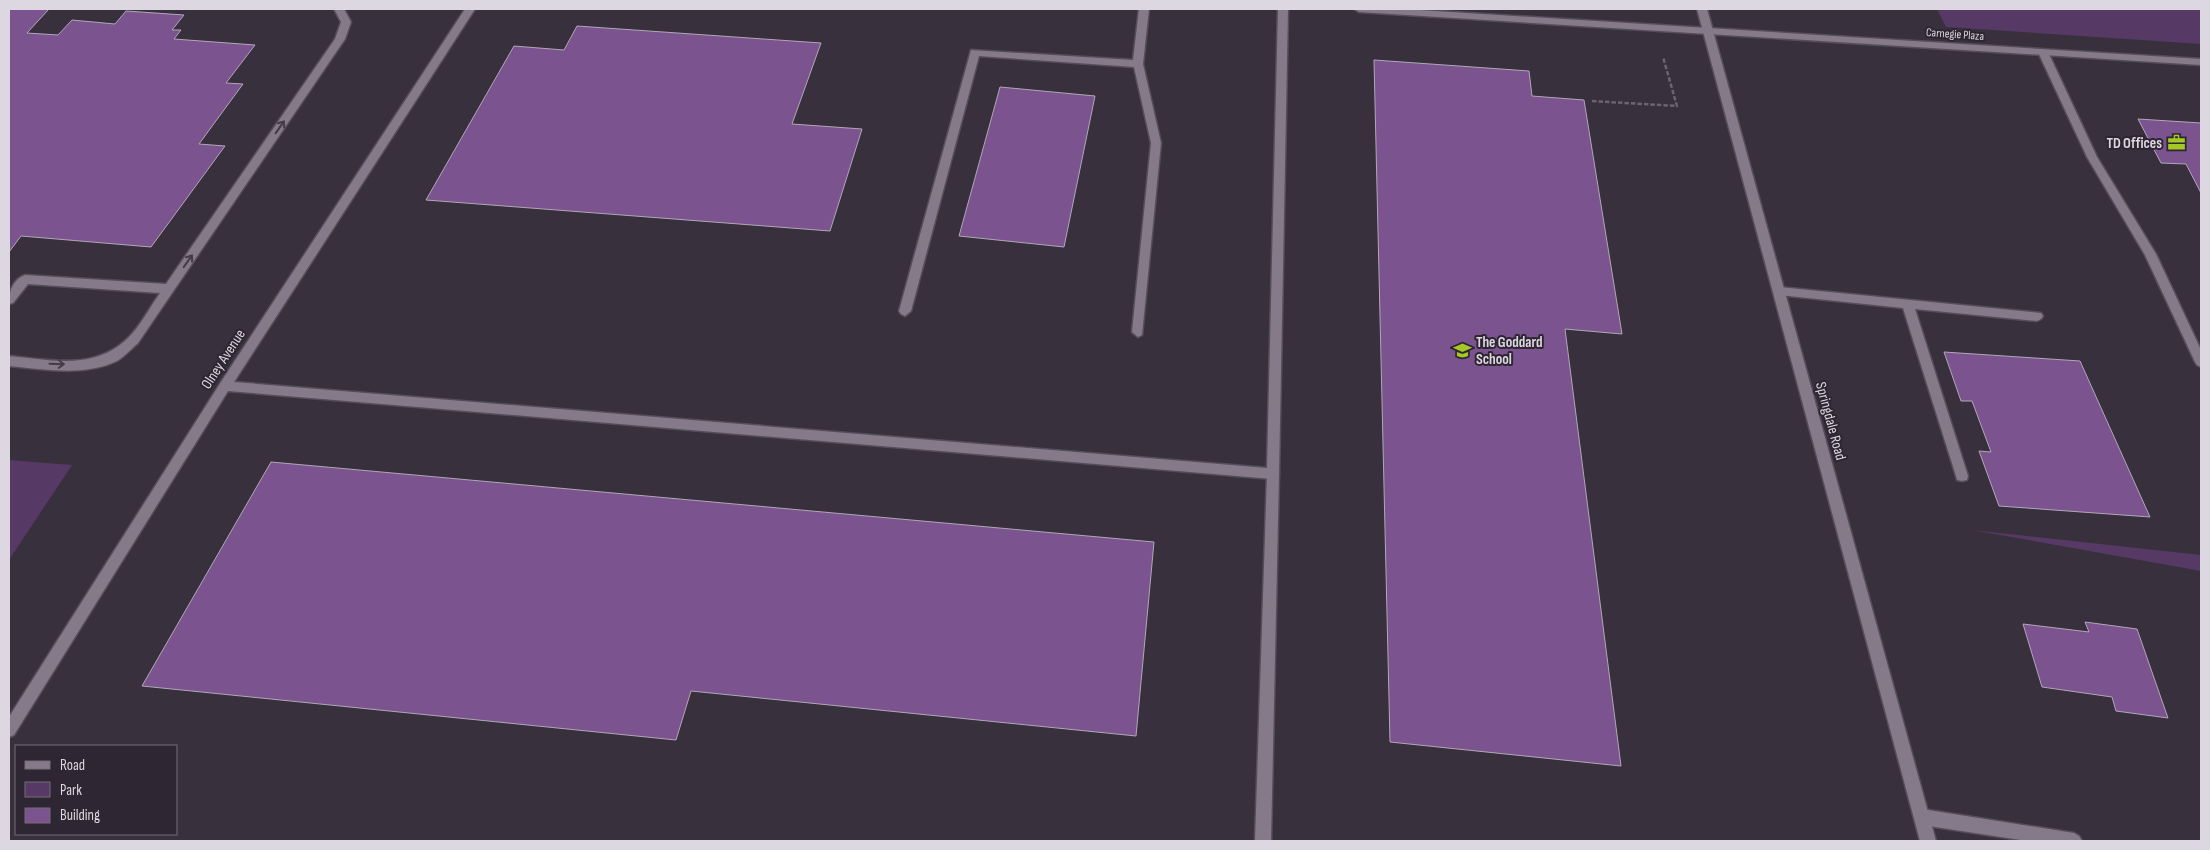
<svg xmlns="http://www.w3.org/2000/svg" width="2210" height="850" viewBox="0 0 2210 850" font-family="'Sofia Sans Condensed',sans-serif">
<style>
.green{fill:#563965}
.building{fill:#7a538f;stroke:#b2a7b8}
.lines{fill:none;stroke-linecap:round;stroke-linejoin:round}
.lane-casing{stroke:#554d59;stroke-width:3}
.street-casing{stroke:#554d59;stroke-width:3}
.secondary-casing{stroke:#554d59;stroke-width:3}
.path{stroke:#6b6470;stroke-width:2.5;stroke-dasharray:4.5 2;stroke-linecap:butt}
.lane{fill:#847a89;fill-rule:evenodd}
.street{fill:#847a89;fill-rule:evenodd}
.secondary{fill:#847a89;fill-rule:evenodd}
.oneway{stroke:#443b48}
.labels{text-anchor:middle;stroke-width:4;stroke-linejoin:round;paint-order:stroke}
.far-street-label{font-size:12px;fill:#dcd7e0;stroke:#2e2633}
.poi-label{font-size:15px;font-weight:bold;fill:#dcd7e0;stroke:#2e2633;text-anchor:end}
.street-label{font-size:15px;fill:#dcd7e0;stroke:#2e2633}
</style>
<rect width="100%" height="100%" fill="#38303d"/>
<path class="green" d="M1937,9h264v35l-255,-17z
M9,460l63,5 -63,95z
M1972,530l229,25v16z"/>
<path class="building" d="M9,9h40l-22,24 31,2 14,-15 43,4 11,-13 58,4 -12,15h9l-7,9 81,6 -29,38 17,1 -44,60 26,2 -74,101 -130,-11 -12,16z
M577,26l244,17 -29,81 70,5 -32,102 -404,-31 88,-154 50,4z
M1374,60l155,11 3,25 52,4 38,234 -57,-5 56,437 -231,-24z
M1000,87l95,9 -31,151 -105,-11z
M2138,119l63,4v70l-15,-29 -25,-1z
M1944,352l136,9 70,156 -151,-11 -20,-55 12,1 -19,-51h-11z
M271,462l883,80 -18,194 -445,-45 -15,49 -534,-54z
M2085,622l52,7 31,89 -52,-7 -4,-14 -70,-10 -19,-63 66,8z"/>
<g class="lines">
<defs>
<path id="lane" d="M334,9h10l7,13 -6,17 -207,304c-7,6 -13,13 -21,18 -33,16 -74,8 -108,5v-10c43,4 86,15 120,-19 12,-12 21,-30 31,-44l-132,-9 -15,19 -4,1c-1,-11 4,-25 16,-29l141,9 169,-245 6,-17z
M1139,9h10l-6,55 18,79 -19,192 -4,2 -6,-5 19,-189 -17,-76 -155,-11 -68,255 -6,5 -4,-2 -2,-3 72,-261 162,10z
M2043,49l5,3 49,105 59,97 45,96v17l-4,-2 -2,-3 -50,-107 -58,-98 -49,-105z
M1779,287l262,26 2,3 -2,3 -4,2 -122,-12 53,167 -1,4 -5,1 -5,-1 -1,-4 -53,-168 -124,-13 -6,-4z
M1273,469l5,1 1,4 -8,367h-16l12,-367 1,-4z"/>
<path id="street" d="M465,9h10l-241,373 1033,86 11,-459h10l-9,465 -1,4 -5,1 -1045,-88 -214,344 -5,2v-20l212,-335z
M1354,9h50l797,50v6l-842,-53z
M1922,809l152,24 5,3 3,5h-55l-105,-16 -5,-3 -3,-5 3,-5z"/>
<path id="secondary" d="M1697,9h10l229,832h-16z"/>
</defs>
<use href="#lane" class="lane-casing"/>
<use href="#street" class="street-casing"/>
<use href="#secondary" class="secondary-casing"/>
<path class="path" d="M1592,101l85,5 -14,-49"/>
<use href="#lane" class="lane"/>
<use href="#street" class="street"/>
<use href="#secondary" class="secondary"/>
</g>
<defs><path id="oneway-shaft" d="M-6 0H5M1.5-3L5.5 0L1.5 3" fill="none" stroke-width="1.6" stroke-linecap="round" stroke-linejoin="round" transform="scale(1.25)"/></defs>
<g class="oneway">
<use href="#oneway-shaft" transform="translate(280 127) rotate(-55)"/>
<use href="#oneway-shaft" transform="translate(188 261) rotate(-55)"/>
<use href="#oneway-shaft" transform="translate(57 364) rotate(2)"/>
</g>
<defs>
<symbol id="office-bare" viewBox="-9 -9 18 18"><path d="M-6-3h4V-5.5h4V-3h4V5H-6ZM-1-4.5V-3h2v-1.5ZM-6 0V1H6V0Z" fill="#a4c824" stroke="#2e2633" stroke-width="2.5" paint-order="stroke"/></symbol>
<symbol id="school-bare" viewBox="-9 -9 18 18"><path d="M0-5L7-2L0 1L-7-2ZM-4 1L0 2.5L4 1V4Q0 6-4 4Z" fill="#a4c824" stroke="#2e2633" stroke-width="2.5" paint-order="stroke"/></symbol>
</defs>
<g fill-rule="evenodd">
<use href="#office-bare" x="2164" y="130" width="25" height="25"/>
<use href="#school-bare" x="1450" y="338" width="25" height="25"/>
</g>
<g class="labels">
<g class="far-street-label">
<text transform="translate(1955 34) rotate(4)" y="4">Carnegie Plaza</text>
</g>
<g class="poi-label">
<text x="2162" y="148">TD Offices</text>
<text x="1476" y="347" text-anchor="start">The Goddard<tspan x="1476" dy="17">School</tspan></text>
</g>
<g class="street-label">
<text transform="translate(223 359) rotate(-57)" y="5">Olney Avenue</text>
<text transform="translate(1831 421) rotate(75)" y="5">Springdale Road</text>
</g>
</g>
<rect width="2210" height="850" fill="none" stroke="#dcd7e0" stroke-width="20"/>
<rect x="15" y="745" width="162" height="90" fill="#2e2633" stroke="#746d78"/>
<rect x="25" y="761" width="25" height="8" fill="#847a89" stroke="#746d78"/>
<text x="60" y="770" font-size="15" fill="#dcd7e0">Road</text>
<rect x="25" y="782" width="25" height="15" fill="#563965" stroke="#746d78"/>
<text x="60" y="795" font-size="15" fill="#dcd7e0">Park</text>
<rect x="25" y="808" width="25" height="15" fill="#7a538f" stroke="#746d78"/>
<text x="60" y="820" font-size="15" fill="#dcd7e0">Building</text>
</svg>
